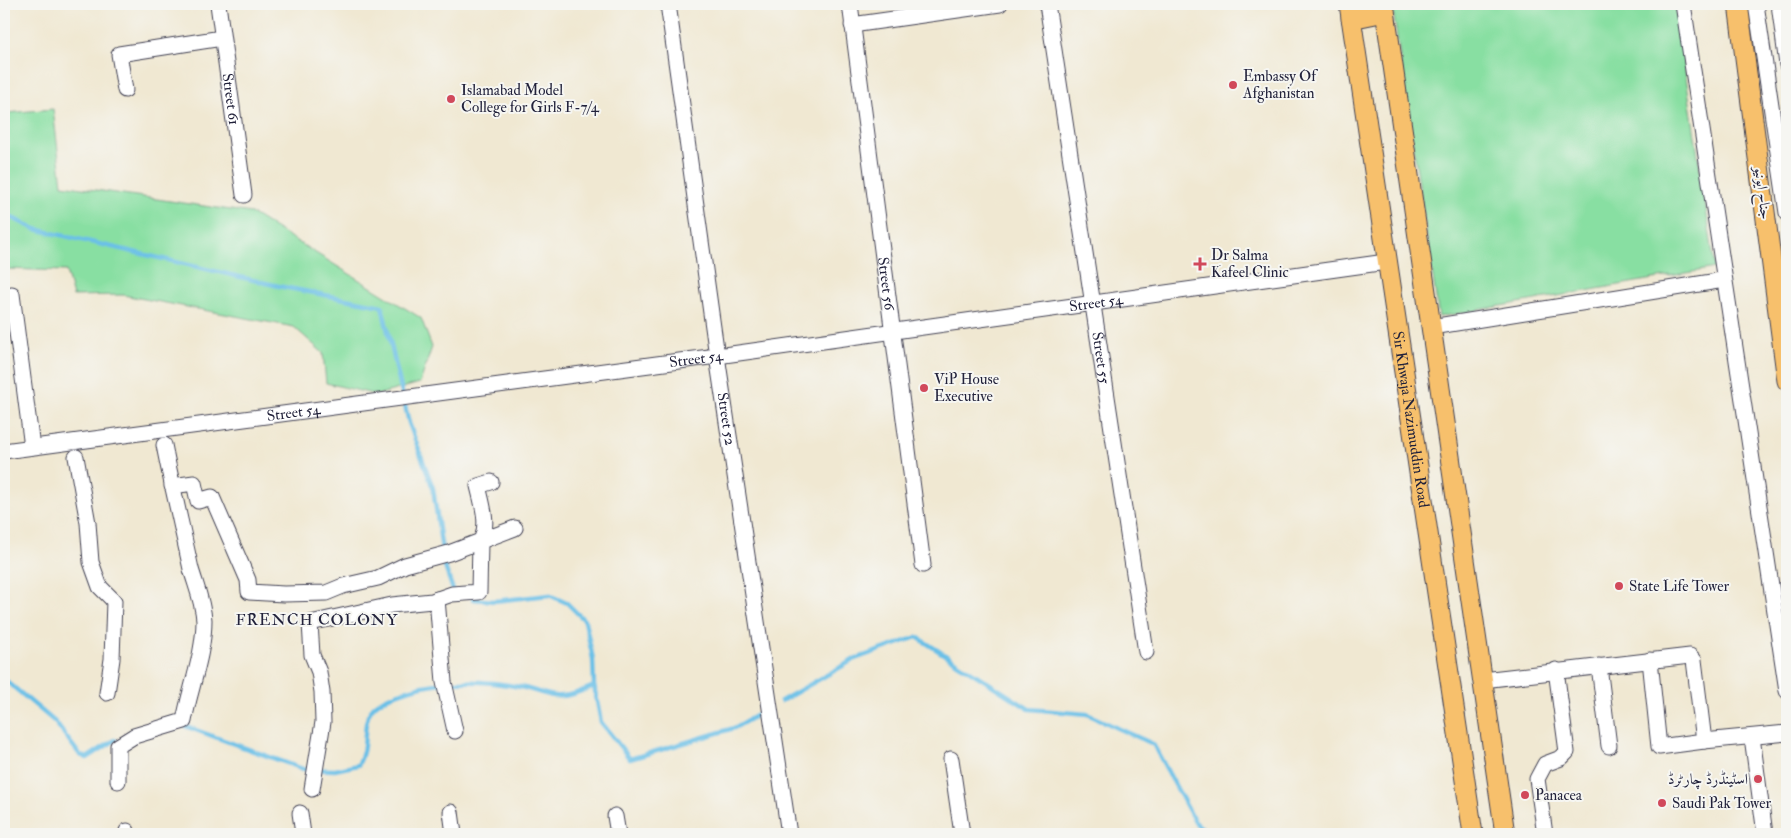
<svg xmlns="http://www.w3.org/2000/svg" width="1791" height="838" viewBox="0 0 1791 838" font-family="'IM FELL Double Pica',Amiri,serif">
<style>
.grass{fill:#88dfa2;stroke:#55806e}
.lines{fill:none;stroke-linecap:round;stroke-linejoin:round}
.stream{stroke:#6ac0e7;stroke-width:4.5}
.minor-casing{stroke:#414052;stroke-width:17}
.major-casing{stroke:#414052;stroke-width:21}
.minor{stroke:#fff;stroke-width:15}
.major{stroke:#f7c06c;stroke-width:19}
.poi-dot{fill:#d1495b;stroke:#f6f6f2;stroke-width:2}
.labels{text-anchor:middle;stroke-width:4;stroke-linejoin:round;paint-order:stroke}
.poi-label{font-size:15px;fill:#22223b;stroke:#f6f6f2;text-anchor:start}
.street-label{font-size:15px;fill:#22223b;stroke:#f6f6f2}
.neighbourhood-label{font-size:16px;letter-spacing:1px;fill:#22223b;stroke:#f6f6f2}
</style>
<rect width="100%" height="100%" fill="#f6f6f2"/>
<filter id="ink" filterUnits="userSpaceOnUse"><feTurbulence type="fractalNoise" baseFrequency=".02" numOctaves="2"/><feDisplacementMap in="SourceGraphic" scale="10" xChannelSelector="R" yChannelSelector="G"/><feConvolveMatrix kernelMatrix="1 2 1 2 8 2 1 2 1" color-interpolation-filters="sRGB"/></filter>
<filter id="wash" filterUnits="userSpaceOnUse"><feTurbulence type="fractalNoise" baseFrequency=".0096" numOctaves="4" result="noise"/><feDisplacementMap in="SourceGraphic" scale="20" xChannelSelector="R" yChannelSelector="G"/><feGaussianBlur stdDeviation="1.12" result="paint"/><feColorMatrix in="noise" values="0 0 0 0 0 0 0 0 0 0 0 0 0 0 0 0 0 1.4 0 .05"/><feComposite in="paint" operator="in"/></filter>
<g filter="url(#wash)">
<rect width="100%" height="100%" fill="#f0e8d2"/>
<path class="grass" d="M1392,4h283l40,264 -276,49z
M4,62l3,51 46,-4 9,76 189,28 170,105 11,29 -12,36 -43,12 -51,-12 -3,-30 -29,-26 -171,-32 -50,1 -7,-25 -62,-2z"/>
<g class="lines">
<path class="stream" d="M4,214l31,15 248,58 99,19 27,117 24,65 11,76 9,26
M473,599l21,2 55,-6 18,8 18,18 8,38 1,27 7,36 29,37
M4,679l51,43 25,33 7,3 28,-18
M781,701l74,-42 62,-22 112,72 58,5 66,30 42,78 13,12
M182,725l121,44 32,1 23,-5c11,-19 3,-40 13,-55 6,-9 16,-12 25,-16 39,-15 84,-15 124,-7 11,2 22,7 34,9 13,2 28,-5 40,-10l1,3
M630,759l104,-31 25,-14"/>
</g>
</g>
<g filter="url(#ink)">
<g class="lines">
<defs>
<g id="minor">
<path id="s1" d="M218,4l26,191"/>
<path id="s2" d="M668,4l49,352 72,478"/>
<path id="s3" d="M850,4l73,561"/>
<path id="s4" d="M1047,4l99,648"/>
<path d="M1683,4l104,687"/>
<path d="M1756,4l31,209"/>
<path d="M1779,4l8,61"/>
<path d="M852,25l148,-21"/>
<path d="M125,90l-6,-36 103,-16"/>
<path d="M12,294l20,153"/>
<path d="M1431,327l293,-47"/>
<path id="s5" d="M4,451l713,-95 669,-94"/>
<path d="M76,457l12,66 3,39 9,25 14,14 -2,58 -5,34"/>
<path d="M172,486l22,-3 4,18 14,-4 36,83 1,12 35,2 42,-1 17,-7 35,-8 27,-13 44,-12 66,-25"/>
<path d="M437,599l7,83 11,49"/>
<path d="M1650,660l9,87 45,-6"/>
<path d="M1599,666l10,80"/>
<path d="M1483,680l207,-24 4,4 10,81 83,-8"/>
<path d="M1752,737l13,97"/>
<path d="M951,759l11,75"/>
<path d="M118,781v-35l16,-10 50,-15c6,-33 20,-66 20,-101 -1,-18 -8,-34 -13,-51 -9,-42 -19,-83 -27,-124"/>
<path d="M312,789l11,-67 -1,-30 -3,-20 -7,-17 -2,-32 82,-18 40,-4 20,-7 27,-2 1,-50c10,-16 2,-39 -2,-56l13,-4"/>
<path d="M451,812l3,22"/>
<path d="M300,813l3,21"/>
<path d="M615,816l3,18"/>
<path d="M127,831l1,3"/>
<path d="M1545,834l-8,-55 8,-15 16,-6 6,-6 -11,-82"/>
</g>
<g id="major">
<path id="s6" d="M1349,4l124,830"/>
<path d="M1384,4l121,830"/>
<path d="M1738,4l49,377"/>
<path d="M1351,19l34,-7"/>
</g>
</defs>
<use href="#minor" class="minor-casing"/>
<use href="#major" class="major-casing"/>
<use href="#minor" class="minor"/>
<use href="#major" class="major"/>
</g>
</g>
<g class="poi-dot">
<circle cx="1233" cy="85" r="5"/>
<circle cx="451" cy="99" r="5"/>
<path d="M1197.5 256.5h5v5h5v5h-5v5h-5v-5h-5v-5h5z"/>
<circle cx="924" cy="388" r="5"/>
<circle cx="1619" cy="586" r="5"/>
<circle cx="1758" cy="779" r="5"/>
<circle cx="1525" cy="795" r="5"/>
<circle cx="1662" cy="803" r="5"/>
</g>
<g class="labels">
<g class="poi-label">
<text x="1243" y="81">Embassy Of<tspan x="1243" dy="17">Afghanistan</tspan></text>
<text x="461" y="95">Islamabad Model<tspan x="461" dy="17">College for Girls F-7/4</tspan></text>
<text x="1211" y="260">Dr Salma<tspan x="1211" dy="17">Kafeel Clinic</tspan></text>
<text x="934" y="384">ViP House<tspan x="934" dy="17">Executive</tspan></text>
<text x="1629" y="591">State Life Tower</text>
<text x="1748" y="784" text-anchor="end">اسٹینڈرڈ چارٹرڈ</text>
<text x="1535" y="800">Panacea</text>
<text x="1672" y="808">Saudi Pak Tower</text>
</g>
<g class="street-label">
<text dy="5" stroke="none"><textPath href="#s1" startOffset="96">Street 61</textPath></text>
<text transform="translate(1763 193) rotate(83)" y="5">جناح ایونیو</text>
<text dy="5" stroke="none"><textPath href="#s3" startOffset="282">Street 56</textPath></text>
<text dy="5" stroke="none"><textPath href="#s5" startOffset="1102">Street 54</textPath></text>
<text dy="5" stroke="none"><textPath href="#s4" startOffset="358">Street 55</textPath></text>
<text dy="5" stroke="none"><textPath href="#s5" startOffset="698">Street 54</textPath></text>
<text dy="5" stroke="none"><textPath href="#s5" startOffset="292">Street 54</textPath></text>
<text dy="5" stroke="none"><textPath href="#s2" startOffset="419">Street 52</textPath></text>
<text dy="5" stroke="none"><textPath href="#s6" startOffset="420">Sir Khwaja Nazimuddin Road</textPath></text>
</g>
<g class="neighbourhood-label">
<text x="317" y="625">FRENCH COLONY</text>
</g>
</g>
<rect width="1791" height="838" fill="none" stroke="#f6f6f2" stroke-width="20"/>
</svg>
